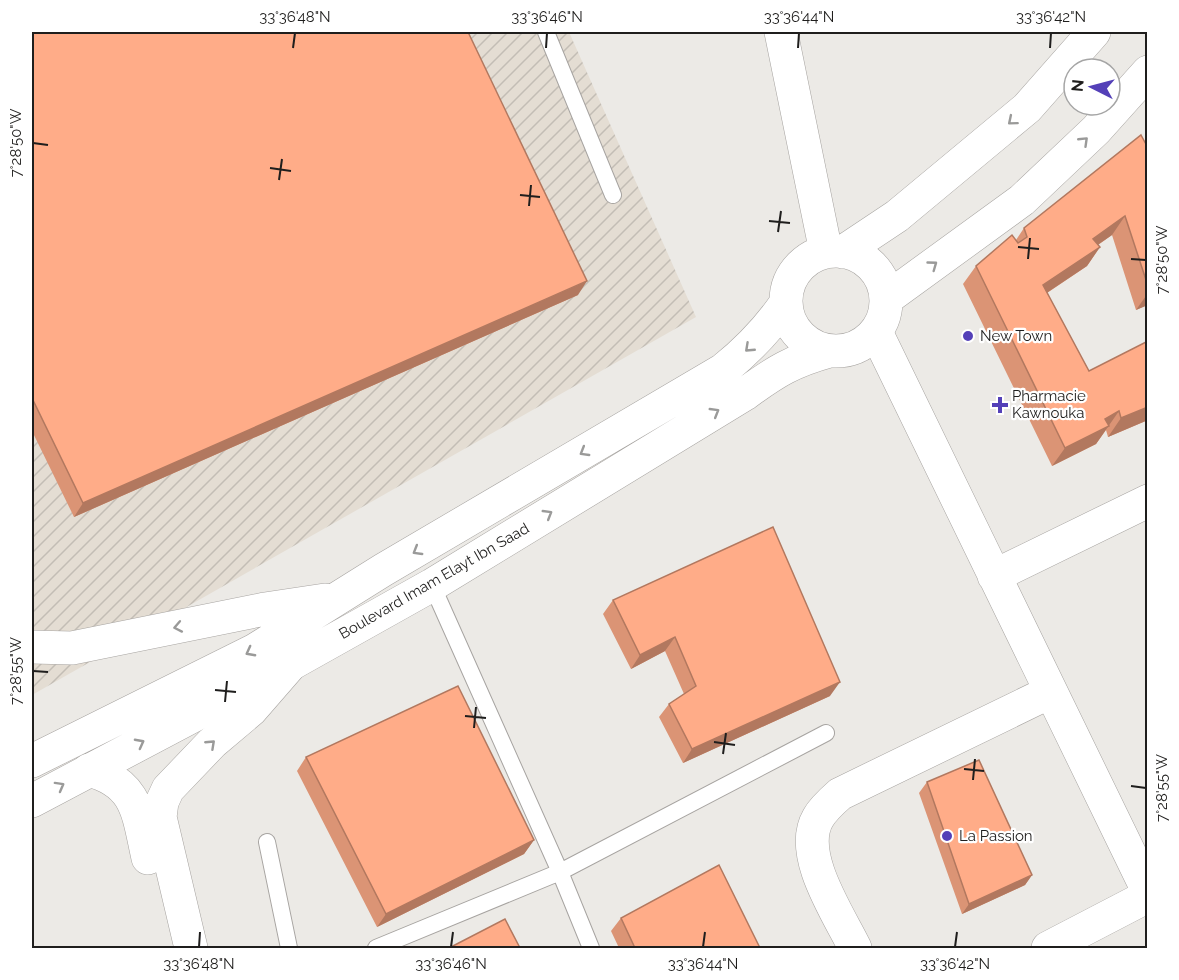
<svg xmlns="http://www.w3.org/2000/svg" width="1179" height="980" viewBox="0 0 1179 980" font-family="Raleway,sans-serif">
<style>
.industrial{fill:url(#industrial-furrows)}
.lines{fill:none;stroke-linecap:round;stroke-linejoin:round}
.lane-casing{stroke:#a7a4a1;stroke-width:18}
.street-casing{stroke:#a7a4a1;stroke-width:34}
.secondary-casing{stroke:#a7a4a1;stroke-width:34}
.lane{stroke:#fff;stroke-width:16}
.street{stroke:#fff;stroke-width:33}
.secondary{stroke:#fff;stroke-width:33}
.wall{fill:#db9475}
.shaded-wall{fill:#b2785f}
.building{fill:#ffac88;stroke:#b2785f;stroke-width:1.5}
.oneway{stroke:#9a9a99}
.ticks{fill:none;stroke:#1f1e1d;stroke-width:2}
.poi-dot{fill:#5440b8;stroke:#fff;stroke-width:2}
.labels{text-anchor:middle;stroke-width:4.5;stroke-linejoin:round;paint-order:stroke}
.poi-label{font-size:15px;fill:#1f1e1d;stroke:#fff;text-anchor:start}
.street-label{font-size:15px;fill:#1f1e1d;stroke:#fff}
.neatline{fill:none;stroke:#1f1e1d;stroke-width:2}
.ticks-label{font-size:15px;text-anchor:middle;fill:#1f1e1d}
</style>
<defs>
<pattern id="industrial-furrows" width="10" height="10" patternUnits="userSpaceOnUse" patternTransform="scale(1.5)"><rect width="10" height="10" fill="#e4ddd3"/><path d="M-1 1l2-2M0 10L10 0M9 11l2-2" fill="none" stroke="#c3bdb5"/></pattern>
</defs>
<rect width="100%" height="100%" fill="#eceae6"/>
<path class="industrial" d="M32,32h537l127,285 -664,378z"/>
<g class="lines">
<defs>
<path id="lane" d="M546,32l67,163
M432,585l128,287 31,76
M267,842l22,106
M376,948l184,-76 266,-139"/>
<path id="street" d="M876,332l272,559
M994,576l154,-75
M89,770c49,13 49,44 59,88
M191,948l-31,-131 2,-15 6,-13 44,-46 39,-33 40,-46
M855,948c-16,-33 -58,-94 -37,-130 5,-9 14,-17 22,-24l210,-102
M1048,948l100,-52"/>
<path id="secondary" d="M781,32l45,220
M786 301a50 50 0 1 1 100 0a50 50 0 1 1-100 0Z
M843,252l54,-36 130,-108 67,-76
M886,299l136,-99 74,-70 52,-58
M32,647l40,1 193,-39 60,-9
M32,761l223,-111 128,-80 340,-200c25,-20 45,-41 63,-67
M32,801l259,-137 141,-79 313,-191c31,-23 48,-33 84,-43"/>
</defs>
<use href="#lane" class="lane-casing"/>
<use href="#street" class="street-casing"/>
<use href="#secondary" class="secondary-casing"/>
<use href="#lane" class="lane"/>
<use href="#street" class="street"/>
<use href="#secondary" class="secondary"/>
</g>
<path class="wall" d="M32,32l546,263 -504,222 -42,-86z
M1148,148v158l-1,-1 -11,5 -24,-75 -14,10 2,2 -13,19 -40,27 42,78 59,-30v79l-40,17 -2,-7 -10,14 -44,22 -89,-182 13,-18 40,-26 8,-12z
M613,600l217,96 -147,67 -24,-46 10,-13 15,-10 -19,-43 -34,18 -28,-55z
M306,757l228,83 -10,14 -147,73 -80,-156z
M927,782l105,93 -7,10 -63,29 -43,-121z
M621,918l139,30h-141l-8,-17z"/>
<path class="shaded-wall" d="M1125,216l-13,19 -32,22 13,-18z
M1100,247l-13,19 -57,38 13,-19z
M587,281l-9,14 -504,222 9,-14z
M1148,293v12l-12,5z
M1148,407v13l-40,17 13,-19z
M1119,411l-23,33 -44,22 13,-18 40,-29z
M675,637l-10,14 -34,18 9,-14z
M840,682l-10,14 -147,67 9,-14z
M534,840l-10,14 -147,73 9,-13z
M1032,875l-7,10 -63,29 7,-10z"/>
<path class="building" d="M32,32h436l119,249 -504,222 -51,-105z
M1141,135l7,13v138l-23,-70 -32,23 7,8 -57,38 46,86 59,-30v66l-27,11 -2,-7 -14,8 4,7 -44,22 -89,-182 36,-31 6,8 9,-6 -3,-9z
M773,527l67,155 -148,67 -23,-45 27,-18 -21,-49 -35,18 -27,-55z
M458,686l76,154 -148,74 -80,-157z
M979,760l53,115 -63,29 -42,-122z
M719,865l41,83h-125l-14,-30z
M505,919l15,29h-71z"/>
<defs><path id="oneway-chevron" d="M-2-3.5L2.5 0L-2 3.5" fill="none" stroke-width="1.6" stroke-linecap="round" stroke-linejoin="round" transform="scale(1.5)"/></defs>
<g class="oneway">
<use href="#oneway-chevron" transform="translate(1012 121) rotate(140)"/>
<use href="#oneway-chevron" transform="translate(1084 141) rotate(-44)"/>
<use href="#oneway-chevron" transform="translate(933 265) rotate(-36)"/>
<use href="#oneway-chevron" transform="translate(749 348) rotate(137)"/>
<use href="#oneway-chevron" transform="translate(715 412) rotate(-31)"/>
<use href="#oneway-chevron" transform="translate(584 452) rotate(149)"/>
<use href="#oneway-chevron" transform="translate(548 514) rotate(-31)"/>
<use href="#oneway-chevron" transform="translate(417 551) rotate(149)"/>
<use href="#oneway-chevron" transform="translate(178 627) rotate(169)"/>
<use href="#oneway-chevron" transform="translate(250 652) rotate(152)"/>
<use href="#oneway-chevron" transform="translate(140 743) rotate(-28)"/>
<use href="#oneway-chevron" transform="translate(211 744) rotate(-43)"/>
<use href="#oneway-chevron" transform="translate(60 786) rotate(-29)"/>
</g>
<path class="ticks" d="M293,48l2,-15M546,48l1,-15M798,48l1,-15M1050,48l1,-15M33,143l15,2M270,168l21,3M279,180l3,-21M520,195l20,2M529,206l2,-21M769,221l21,2M778,232l3,-21M1018,247l21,2M1028,259l2,-21M1131,259l15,1M33,671l15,1M215,690l21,2M225,702l2,-21M465,716l21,2M474,728l2,-21M714,742l21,3M723,754l3,-21M964,769l20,2M973,780l2,-21M1131,786l15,2M199,947l1,-15M451,947l2,-15M703,947l2,-15M955,947l2,-15"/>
<g class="poi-dot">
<circle cx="968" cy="336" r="6"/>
<path d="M997 396h6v6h6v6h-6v6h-6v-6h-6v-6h6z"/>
<circle cx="947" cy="836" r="6"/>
</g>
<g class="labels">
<g class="poi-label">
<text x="980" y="341">New Town</text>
<text x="1012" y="401">Pharmacie<tspan x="1012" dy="17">Kawnouka</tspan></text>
<text x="959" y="841">La Passion</text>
</g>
<g class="street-label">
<text transform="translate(434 581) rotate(-30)" y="5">Boulevard Imam Elayt Ibn Saad</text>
</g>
</g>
<rect width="1179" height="980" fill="none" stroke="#ffffff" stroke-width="66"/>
<g transform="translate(1092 87) rotate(276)"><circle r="28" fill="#ffffff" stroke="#a5a5a5" stroke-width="1.5"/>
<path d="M0-4.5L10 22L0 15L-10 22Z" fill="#5440b8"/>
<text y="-9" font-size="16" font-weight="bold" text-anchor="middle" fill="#1f1e1d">N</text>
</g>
<rect x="33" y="33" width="1113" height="914" class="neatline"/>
<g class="ticks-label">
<text x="295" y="22">33°36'48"N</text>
<text x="547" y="22">33°36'46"N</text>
<text x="799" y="22">33°36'44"N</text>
<text x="1051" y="22">33°36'42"N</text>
<text transform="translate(16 143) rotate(-90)" y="5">7°28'50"W</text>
<text transform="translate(1162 260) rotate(-90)" y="5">7°28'50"W</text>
<text transform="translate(16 671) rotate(-90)" y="5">7°28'55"W</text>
<text transform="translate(1162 788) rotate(-90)" y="5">7°28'55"W</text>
<text x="199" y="969">33°36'48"N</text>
<text x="451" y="969">33°36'46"N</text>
<text x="703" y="969">33°36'44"N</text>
<text x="955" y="969">33°36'42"N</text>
</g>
</svg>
